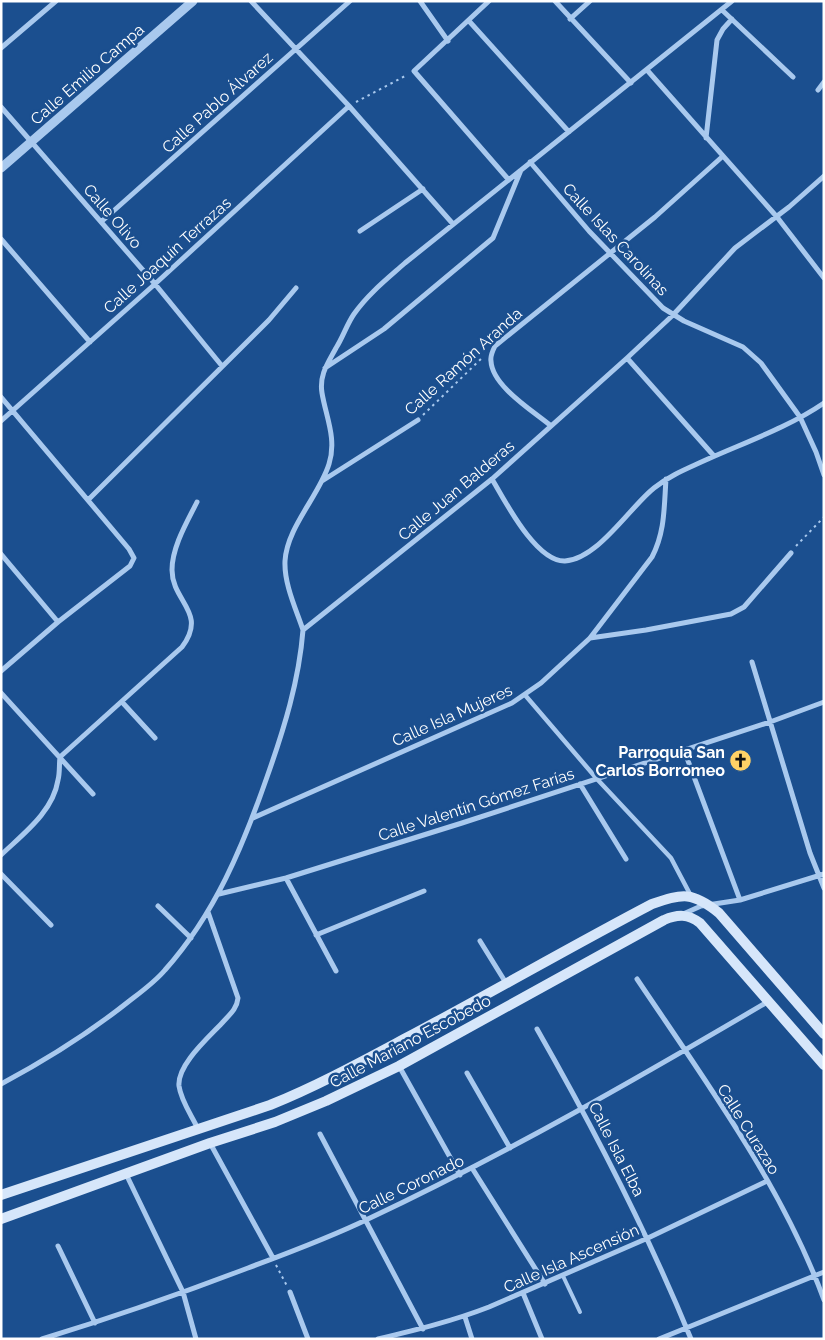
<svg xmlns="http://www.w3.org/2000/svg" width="825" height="1340" viewBox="0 0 825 1340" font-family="Raleway,sans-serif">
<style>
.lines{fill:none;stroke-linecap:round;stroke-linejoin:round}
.path{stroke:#a9c9ee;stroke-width:2;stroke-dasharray:2.5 4;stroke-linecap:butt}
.service{stroke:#a9c9ee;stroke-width:4}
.pedestrian{stroke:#a9c9ee;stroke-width:4.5}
.minor{stroke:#a9c9ee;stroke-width:5}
.tertiary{stroke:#a9c9ee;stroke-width:9}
.secondary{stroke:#d6e6fa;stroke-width:10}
.labels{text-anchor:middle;stroke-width:5;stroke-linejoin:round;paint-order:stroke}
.street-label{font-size:16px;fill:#fff;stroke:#1b4f8f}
.poi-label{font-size:16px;font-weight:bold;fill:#fff;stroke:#1b4f8f;text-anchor:end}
</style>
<rect width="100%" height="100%" fill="#1b4f8f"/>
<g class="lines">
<path class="path" d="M356,102l51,-27
M423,415l59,-57
M796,546l28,-29
M276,1265l11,21"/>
<path class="service" d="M563,1276l17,36"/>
<path class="pedestrian" d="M525,695l72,84 74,79 20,38"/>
<path class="minor" d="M251,1l98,105 104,118
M420,1l28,40
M489,1l-75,70 94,108
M555,1l76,82
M722,10l71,67
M570,19l20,-18
M469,21l100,111
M1,48l55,-47
M647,70l130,147 47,61
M818,90l6,-8
M1,107l154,177 67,82
M706,138l11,-98 6,-11 9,-10
M530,162l59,69 74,77 21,13 59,26 18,16 39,54 16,35 8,23
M101,222l249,-221
M360,231l63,-42
M1,239l89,103
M627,358l87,98
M325,368l59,-39 109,-91 28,-68
M1,397l128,152 5,9 -4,8 -72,56 -57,49
M1,421l154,-137 194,-178
M551,426c-18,-15 -59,-40 -60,-65 -1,-5 2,-11 4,-15l160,-129 68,-61
M492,479c13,22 44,83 73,82 33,-2 65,-54 89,-73 16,-13 35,-20 54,-29 38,-17 81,-32 116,-56
M322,481l96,-61
M88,500l181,-180 27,-32
M1,554l57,68
M303,630c-7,-21 -19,-46 -18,-69 2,-34 34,-65 44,-97 8,-25 -3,-47 -7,-71 -3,-18 6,-30 14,-45 7,-11 11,-24 18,-34 14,-20 33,-35 51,-51l327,-262
M590,638l56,-8 85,-16 13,-7 47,-54
M752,662l58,191 14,35
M1,693l92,101
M122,702l33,36
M684,750l56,150
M580,784l46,75
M253,818l259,-115 29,-20 49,-45 62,-81c13,-25 12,-49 14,-78
M1,855c22,-21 52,-43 57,-75 2,-7 1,-16 2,-23l122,-110c26,-35 -10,-45 -10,-77 0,-23 15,-48 25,-68
M1,874l50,51
M286,878l50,93
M219,894l67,-16 176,-55 308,-101 54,-20
M158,906l33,32
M681,915l20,-9 39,-6 84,-26
M316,935l108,-44
M480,941l26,42
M637,979c67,100 146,208 187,321
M537,1029c57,100 110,202 154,310
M399,1066l61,109
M467,1073l43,75
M1,1084c45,-24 88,-51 127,-82 13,-10 27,-20 37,-32 50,-56 78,-124 102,-193 17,-48 32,-96 36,-147l189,-151 135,-121 46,-43 62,-67 54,-41 35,-31
M198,1129c-6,-13 -17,-28 -19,-43 -2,-21 29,-48 43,-63 7,-8 15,-14 16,-25l-30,-86
M320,1134l103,195
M210,1143l63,115
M472,1168l73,116
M126,1174l57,118 13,47
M58,1246l37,77
M290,1292l18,47
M523,1293l19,46
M465,1317l7,22
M42,1339c69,-21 138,-45 206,-71 40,-15 81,-30 120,-49 138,-65 270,-141 401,-218
M378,1339c38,-9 75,-18 111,-32l159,-69 119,-57
M659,1339l165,-67"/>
<path class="tertiary" d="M1,168l192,-167"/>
<path class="secondary" d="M1,1195l269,-90c47,-19 91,-43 136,-67 83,-44 164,-91 246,-134 31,-11 41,-12 67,9l105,121
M1,1219l209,-76 65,-21 51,-21 73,-35 265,-146c14,-6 24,-6 36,3l124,142"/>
</g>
<defs>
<symbol id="church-disc" viewBox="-11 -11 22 22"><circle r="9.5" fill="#ffd166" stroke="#1b4f8f"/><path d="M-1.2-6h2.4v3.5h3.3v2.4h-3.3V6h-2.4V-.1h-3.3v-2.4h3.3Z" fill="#111"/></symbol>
</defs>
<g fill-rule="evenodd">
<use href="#church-disc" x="728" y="748" width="25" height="25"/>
</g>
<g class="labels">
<g class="street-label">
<text transform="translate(87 74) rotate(-41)" y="6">Calle Emilio Campa</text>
<text transform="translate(217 102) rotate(-42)" y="6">Calle Pablo Álvarez</text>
<text transform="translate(113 216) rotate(49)" y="6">Calle Olivo</text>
<text transform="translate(616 239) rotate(47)" y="6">Calle Islas Carolinas</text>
<text transform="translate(167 255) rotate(-42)" y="6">Calle Joaquín Terrazas</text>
<text transform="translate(463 361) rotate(-42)" y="6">Calle Ramón Aranda</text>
<text transform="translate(456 490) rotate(-40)" y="6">Calle Juan Balderas</text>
<text transform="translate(452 715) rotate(-24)" y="6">Calle Isla Mujeres</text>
<text transform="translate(476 804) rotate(-18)" y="6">Calle Valentín Gómez Farías</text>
<text transform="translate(410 1041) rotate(-28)" y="6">Calle Mariano Escobedo</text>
<text transform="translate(749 1129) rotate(58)" y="6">Calle Curazao</text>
<text transform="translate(617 1149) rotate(63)" y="6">Calle Isla Elba</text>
<text transform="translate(411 1184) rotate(-26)" y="6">Calle Coronado</text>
<text transform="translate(571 1258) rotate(-24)" y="6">Calle Isla Ascensión</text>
</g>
<g class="poi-label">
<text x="725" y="758">Parroquia San<tspan x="725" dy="18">Carlos Borromeo</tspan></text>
</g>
</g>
<rect width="825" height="1340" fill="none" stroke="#ffffff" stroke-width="5"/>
</svg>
